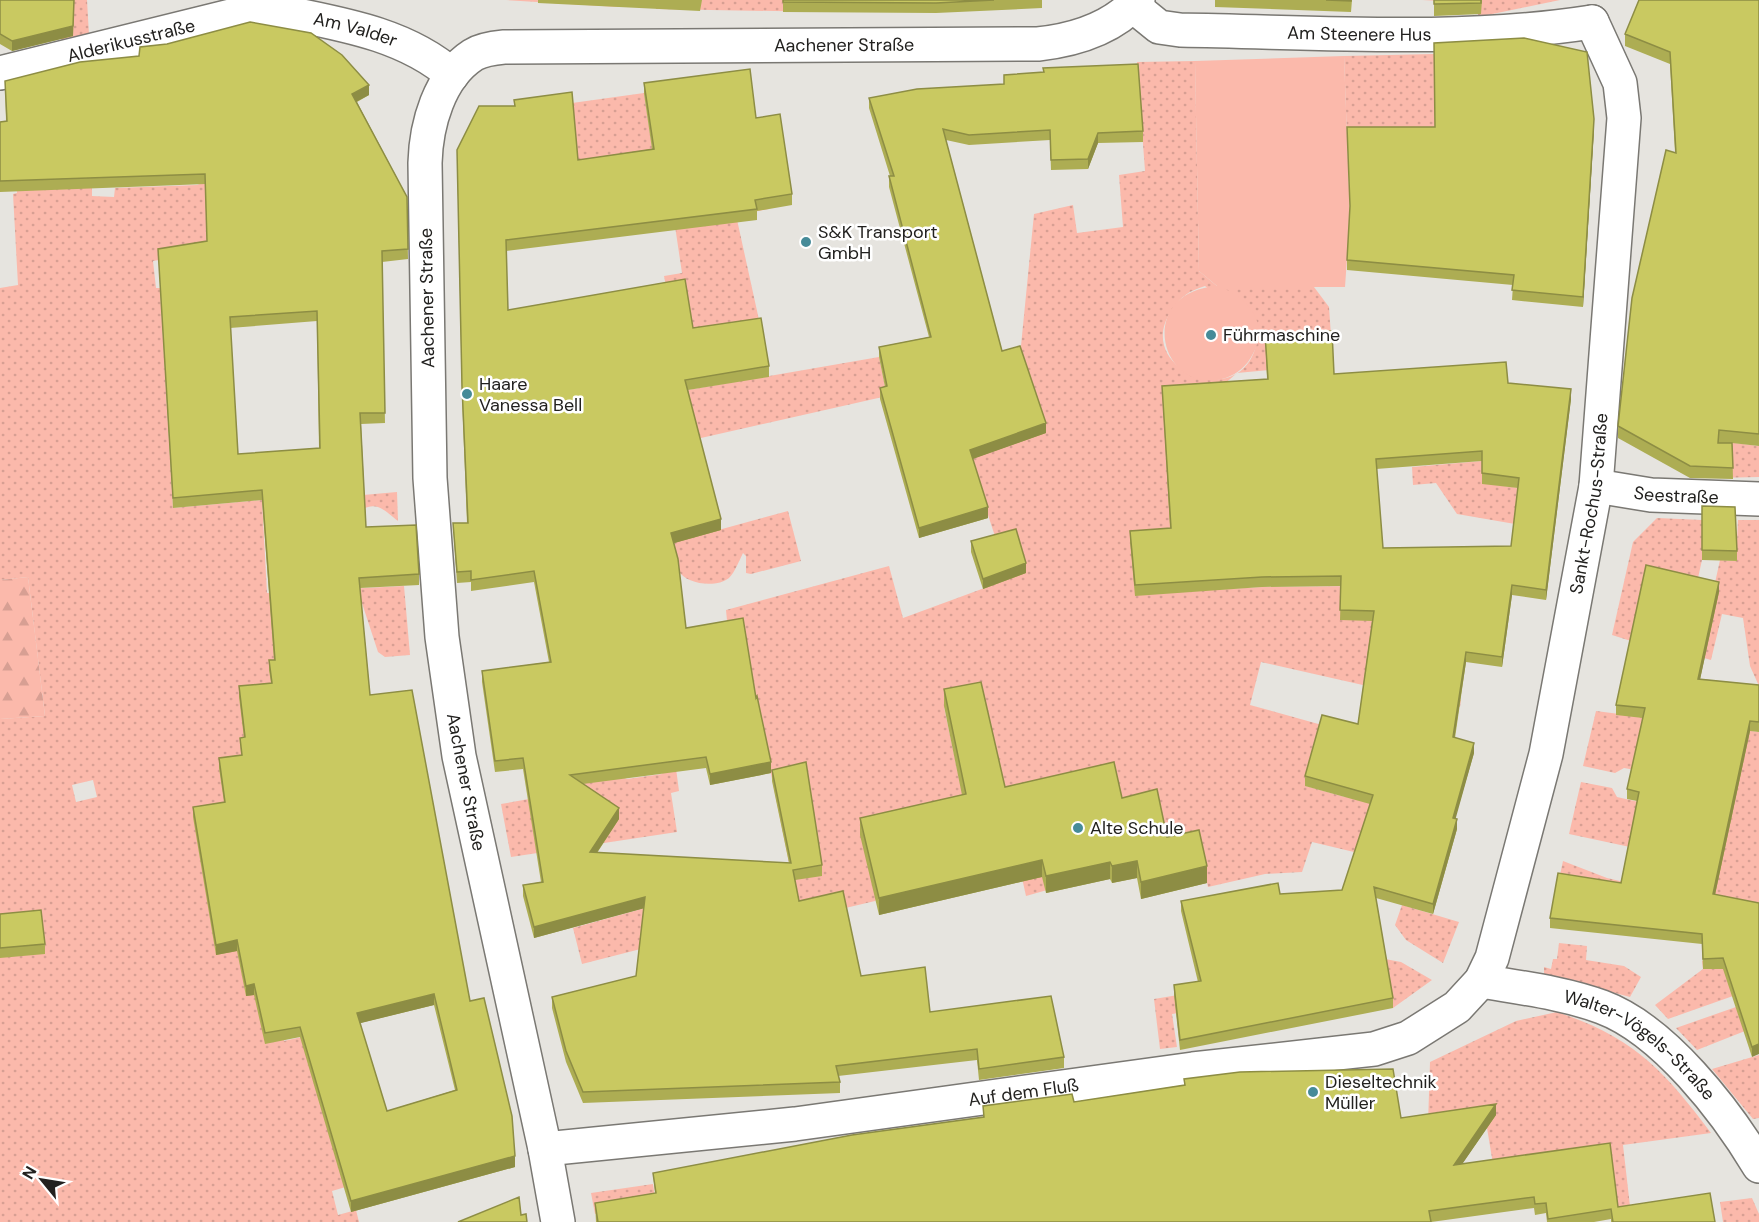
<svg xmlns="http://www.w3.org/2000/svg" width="1759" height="1222" viewBox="0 0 1759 1222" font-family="'DM Sans',sans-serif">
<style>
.grass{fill:url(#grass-dots);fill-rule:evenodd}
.forest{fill:url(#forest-firs)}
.pitch{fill:#fbb9ab}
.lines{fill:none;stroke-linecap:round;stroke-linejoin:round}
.minor-casing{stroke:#7a7873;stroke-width:36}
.tertiary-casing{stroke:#7a7873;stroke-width:36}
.minor{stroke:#fff;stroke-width:33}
.tertiary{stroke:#fff;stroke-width:33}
.wall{fill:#adad53;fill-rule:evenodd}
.shaded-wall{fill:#8d8d44}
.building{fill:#c9c961;stroke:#8d8d44;stroke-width:1.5;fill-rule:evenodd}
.poi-dot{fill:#468b98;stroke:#fff;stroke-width:2}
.labels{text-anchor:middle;stroke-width:5;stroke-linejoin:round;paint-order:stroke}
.street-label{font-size:18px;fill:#22211f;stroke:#fff}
.poi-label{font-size:18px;fill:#22211f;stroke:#fff;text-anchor:start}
</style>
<defs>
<pattern id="grass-dots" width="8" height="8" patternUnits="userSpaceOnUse" patternTransform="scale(1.5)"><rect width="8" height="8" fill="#fbb9ab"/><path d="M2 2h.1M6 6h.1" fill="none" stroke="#d79f93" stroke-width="1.8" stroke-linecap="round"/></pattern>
<pattern id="forest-firs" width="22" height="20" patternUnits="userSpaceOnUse" patternTransform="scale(1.5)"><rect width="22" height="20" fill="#fbb9ab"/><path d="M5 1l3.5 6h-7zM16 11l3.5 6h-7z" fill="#d79f93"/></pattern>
</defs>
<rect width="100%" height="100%" fill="#e6e4df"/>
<path class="grass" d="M74,0h13l2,35 -28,6 1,-28 11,-1z
M506,0h323l-2,12 -171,-3v-4l-37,-2 -1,4z
M1422,0h138l-82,17v-14z
M1434,54l1,86 -17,-3h-71l-3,-81z
M1195,61l4,210 19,16h96l15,20 4,57 -96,9 -23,20 41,98 -82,101 89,-5 177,-2 -22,110 44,5 -1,7 -199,-45 -11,43 72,20 -16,61 39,11 45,-8 -30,57 -6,6 -42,-10 -10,30 -37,2 -57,13 -9,-40 -173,49 -21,-95 -61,-94 22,104 -91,90 -38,9 -38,2 -39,-192 -32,-89 -2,-21 163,-44 14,52 106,-39 -39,-119 50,-104 14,-142 39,-9 4,28 46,-6 -4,-52 26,-4 -8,-109zM1205,286l53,43c-2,91 -130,43 -86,-19 9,-14 17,-19 33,-24z
M644,93l10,67 -136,35 54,-92z
M758,137l11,72 -33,6 25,114 -68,10 -24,-38 -5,-25 18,-3 -7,-47z
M230,172l-3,76 -74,13 3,27h4l13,220 89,-8 5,93 137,-7 6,69 -25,2 -7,-5 -19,-58 -87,100 -20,29 -9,47 30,221 11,50 74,-17 -9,162 -17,5 6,24 18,-5 3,12h-359v-503l45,-3 -17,-139 -28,3v-292l18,-3 -5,-91 4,-1 -1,-11 76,6v8l22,1 1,-9 82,-3zM93,780l4,17 -21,5 -4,-17z
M879,357l8,39 -248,56 -9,-52z
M1719,441l40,5v31l-44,1z
M1482,461l1,22 36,5 -4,36 -58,-10 -21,-31 -23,2 -1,-18z
M397,492l1,29c-12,-9 -20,-20 -35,-12v-14z
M788,511l13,50 -50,13 -5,-1v-17l-3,-3c-4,8 -8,19 -14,25 -12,10 -43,7 -51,-8 -4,-7 -5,-18 -7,-27z
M1657,518l45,2v40l-6,27 -65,54 -19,-6 21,-93z
M1738,520h21v166l-9,-20 -7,-48 -21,-4 -11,46 -7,-2 12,-54 -5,-3 9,-41 16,1z
M1596,711l163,21v182l-46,-7 -67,-135 -22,-4 -9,5 -32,-7z
M672,738l7,53 -8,2 6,39 -166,25 -10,-53 50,-9 66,-38 3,19 7,3 35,-5z
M1581,782l31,6 5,9 22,5 -9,45 -61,-13z
M1563,861l44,17 26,6h-75z
M1402,905l57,17 -16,41 -37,-23 -11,-15z
M645,908l23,34 -86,22 -9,-36z
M1714,940l19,56 -65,23 -13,-14 48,-36 -1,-8 11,-1z
M1559,943l28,3 -1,14 38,6 17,11 -11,20 -86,-23v-7l7,2 2,-10h4z
M1385,959l16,3 31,18 -39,28z
M1196,992l7,17 -31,5 5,33 -17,2 -6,-50z
M1736,1007l9,24 -48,19 -21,-22z
M1557,1012c76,25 107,58 154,121l-88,12 8,70 -137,-45 -7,-42 -59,-4 2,-62 86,-41z
M1759,1055v63l-6,1 -41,-50z
M653,1184l3,20 -61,10 -4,-21z
M1752,1198l7,16v8h-36l-3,-20z"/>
<path class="forest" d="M28,577l17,139 -45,3v-139z"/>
<path class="pitch" d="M1344,56l6,160 -5,71h-124c32,14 51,41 27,75 -8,10 -18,16 -31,18 -59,9 -80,-88 0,-94l-18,-15 -4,-210z"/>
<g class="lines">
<defs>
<g id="minor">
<path id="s1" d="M250,0l13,8c64,14 138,22 189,67"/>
<path id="s2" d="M1133,6l26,21 21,3c137,2 276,13 412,-8"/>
<path id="s3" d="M0,73l263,-65"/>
<path id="s4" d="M1596,486l55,9 108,4"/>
<path id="s5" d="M1481,981c41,7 83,12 121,26 62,23 124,104 157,159"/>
<path id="s6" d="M545,1149l250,-25 398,-55 181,-20 34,-11 49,-31 24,-26 11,-23 54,-204 50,-268 28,-368 -4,-35 -28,-61"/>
</g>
<g id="tertiary">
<path id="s7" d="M558,1222l-13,-73 -86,-393 -17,-119 -12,-159 -5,-315c1,-38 14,-86 48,-108 8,-5 20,-7 31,-8l534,-3c37,-4 74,-15 100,-44"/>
</g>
</defs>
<use href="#minor" class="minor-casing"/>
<use href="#tertiary" class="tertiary-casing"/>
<use href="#minor" class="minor"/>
<use href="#tertiary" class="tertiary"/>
</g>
<path class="wall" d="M0,0h74l-1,36 -61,15 -12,-7z
M538,0h164l-2,11 -162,-8z
M783,0h259v8l-106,5 -153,-1z
M1215,0h137l-1,12 -136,-5z
M1422,0h60l-1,14 -47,2v-16z
M1759,0v446l-27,-3 1,36 -43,-1 -72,-40v-12l57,-274 -5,-88 -45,-18v-12z
M5,81l364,14 -12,7 50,95 1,62 -26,3 3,161 -24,1 5,103 53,47v11l-59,3 10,107 100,306 45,166 -164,45 -51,-175 -35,7 -11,-49 -8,1 -9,-45 -21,4 -23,-138v-10l31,-5 -5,-34v-10l22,-3 -1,-17h4l-5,-41v-11l32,-3 -2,-13v-10h5l-12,-160 -89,8 -15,-259 49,-8 -2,-57 -205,8v-70l6,-1zM317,321l2,127 -81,6 -8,-126zM434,1005l21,85 -68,21 -27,-88z
M644,83l112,35 36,76v11l-35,6v9l-251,31 2,59 185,18 76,38v11l-81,13 33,140 -47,13 12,85 70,70 15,75 -61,12 -4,-17 -123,16 36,35 -22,34 192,10 -17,-82v-11l50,95v11l-27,4 4,21 62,75 69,36 134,45v11l-85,12 -2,-20 -139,16 2,6v11l-257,10 -17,-41 -14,-54v-11l84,-21 8,-68 -110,30 -11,-42v-11l18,-3 -18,-113 -28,3 -13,-90v-11l67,-9 -15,-80 -63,9v-9l-14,1 -4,-60h14l-5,-126 -5,-247 121,10 74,-11 -8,-55z
M869,98l274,33v11l-45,1 -10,26 -37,1 -1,-30 -81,5 -23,-5 56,211 44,82 -74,26 16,59 -69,20 -39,-139v-11l5,-1 -6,-30v-10l50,-10 -40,-150v-11h1l-21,-68z
M1594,129l-11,178 -71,-7 1,-15 -166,-15v-10z
M1265,334l69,40 174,9 63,16 -25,201 -34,-5 -10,72 -36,-5 -11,76 19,15 -19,65 2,11 -24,85 -57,-16 17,100v10l-213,42 -6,-55v-10l24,-3 -17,-71v-10l161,-11 28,-86 -65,-18v-10l53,-52 14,-103 -32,-1 1,-34 -79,1 -127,9 -5,-55v-10l40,-3 -8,-142 105,-7zM1482,461v23l36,4 -7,58 -128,2 -7,-79z
M1702,506l35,45v10l-35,-1z
M971,541l55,32 -43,16 -12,-37z
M1719,592l-19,87 59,6v47l-9,-1 -35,164 44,8 -7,154 -29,-88h-20l-1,-25 -152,-16v-10l71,-35 16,-82 -10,-2v-10l16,-71 -27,-3v-10z
M944,689l61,98 117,11 45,39 40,46 -66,16 -4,-21 -25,5 -2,-4 -64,14 -4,-16 -163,38 -19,-80v-17l102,-23 -18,-89z
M0,914l45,30v10l-45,4z
M1184,1079l217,39 95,-3 -34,49 156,43 97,15h-104v-3l-17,3h-47l-1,-9 -11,2 -1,-7 -103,14h-835l-1,-19 60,-10 -2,-20 330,-56v-11l91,-4 110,-17z"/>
<path class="shaded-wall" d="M74,0l-1,36 -61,15v-10z
M369,85v10l-17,9v-10z
M1594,119v10l-11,178v-10z
M1098,133v10l-10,26v-10z
M1571,389v10l-25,201v-10z
M1046,423v10l-76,27v-10z
M988,507v11l-69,20v-10z
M721,519v11l-50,14v-11z
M1026,563v10l-43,16v-10z
M1719,582v10l-21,97v-10z
M1512,585v10l-10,72v-10z
M1466,652v10l-13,85v-10z
M1750,721v10l-37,173v-10z
M1474,743v10l-21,75v-10z
M771,762v11l-61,12v-11z
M619,808v11l-29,44v-11z
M1457,819v10l-24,85v-10z
M1042,860v17l-163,38v-17z
M1137,861v17l-25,5v-17z
M1110,862v17l-64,14v-17z
M1207,866v17l-66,16v-17z
M645,897v11l-111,30v-11z
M237,940v11l-21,4v-10z
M254,984v11l-8,1v-10z
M434,994v11l-77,19v-11z
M1759,1044v10l-7,3v-10z
M1496,1104v11l-42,61v-11z
M515,1156v11l-164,45v-11z"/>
<path class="building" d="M0,0h74l-1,26 -61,15 -12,-7z
M783,0h211l-58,3 -153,-1z
M1326,0h25v1z
M1434,0h47v3l-47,1z
M1639,0h120v434l-40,-4 -1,13h14l1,25 -43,-2 -72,-40 14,-128 34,-148 10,3 -6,-101 -45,-18z
M250,22l61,11 31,22 27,30 -17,9 55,103 1,52 -26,2 3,162h-25l6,114 50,-2 3,49 -60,4 11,117 42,-5 58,311 14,-3 28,118 3,40 -164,45 -51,-174 -35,6 -11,-49 -8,2 -9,-46 -21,5 -23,-138 32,-5 -6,-44 23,-3 -2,-17 5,-1 -6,-51 33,-3 -3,-23h6l-13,-170 -89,8 -15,-249 49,-8 -2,-67 -205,7v-59l7,-1 -2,-40 75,-19 59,-6 1,-9 27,-3zM317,311l3,137 -82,6 -8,-137zM434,994l23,96 -70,21 -30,-98z
M1524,38l63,14 7,67 -11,178 -71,-7 2,-15 -167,-15 3,-54 -3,-79h88l-1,-84z
M1138,64l5,67 -45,2 -10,26 -37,1 -1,-30 -81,5 -26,-6 59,222 18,-5 26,77 -76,27 18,57 -69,21 -39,-140 7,-2 -8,-39 52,-10 -42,-161h5l-25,-78 48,-9 87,-5v-9l40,-3 -1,-4z
M750,69l6,49 24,-4 12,80 -37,6 2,9 -251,31 2,70 177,-31 8,49 68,-10 8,48 -84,14 36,139 -50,14 7,26 8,69 57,-10 13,80 1,-2 14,66 -61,12 -4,-17 -136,18 49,33 -29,44 201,11 -19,-93 34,-8 16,103 -29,5 6,31 44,-10 18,85 64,-9 5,45 121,-16 13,61 -85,12 -2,-20 -141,17 4,16 -257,10 -17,-41 -14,-54 84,-21 9,-79 -111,30 -11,-42 20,-3 -20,-124 -28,3 -13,-90 69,-9 -17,-91 -63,9v-9l-14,1 -4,-49h15l-6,-137 -5,-236 22,-44h36l-1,-6 58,-8 6,68 76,-11 -10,-66z
M1332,331l2,43 172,-12 2,21 63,6 -25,201 -34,-5 -10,72 -36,-5 -13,85 21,6 -21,75 4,1 -24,85 -59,-17 19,111 -213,42 -6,-55 27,-4 -20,-80 97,-18 2,11 62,-4 31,-95 -68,-19 17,-61 36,9 16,-113 -34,-1 1,-34 -79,1 -127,8 -5,-54 41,-3 -9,-142 106,-7 -3,-45zM1482,451v22l37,5 -8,68 -128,2 -7,-89z
M1702,506l33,1 2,44 -35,-1z
M1016,529l10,34 -43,16 -12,-38z
M1646,565l73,17 -21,97 61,6v37l-9,-1 -37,173 46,9v141l-7,3 -29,-89 -20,1 -1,-25 -152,-16 8,-45 63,10 18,-91 -12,-3 18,-81 -29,-3z
M981,682l24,105 109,-25 8,36 35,-9 10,48 32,-7 8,36 -66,16 -4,-21 -25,5 -2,-4 -64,14 -4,-16 -163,38 -19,-80 106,-24 -22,-105z
M41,910l4,34 -45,4v-34z
M1393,1069l8,49 95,-14 -42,61 156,-22 8,64 92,-14 5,29h-102l-2,-13 -63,10 -2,-16 -11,1 -1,-7 -105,14 2,11h-833l-3,-19 61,-10 -3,-20 199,-38 132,-18 -1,-11 89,-12 2,8 111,-17 -1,-6 56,-7z
M519,1197l2,18 5,-1 1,8h-69z"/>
<g class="poi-dot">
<circle cx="806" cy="242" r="6"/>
<circle cx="1211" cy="335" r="6"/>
<circle cx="467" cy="394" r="6"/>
<circle cx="1078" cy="828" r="6"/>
<circle cx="1313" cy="1092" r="6"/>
</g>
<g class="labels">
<g class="street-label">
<text dy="6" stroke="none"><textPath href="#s1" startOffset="110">Am Valder</textPath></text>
<text dy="6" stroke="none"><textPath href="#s2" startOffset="234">Am Steenere Hus</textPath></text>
<text dy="6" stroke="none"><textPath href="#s3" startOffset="135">Alderikusstraße</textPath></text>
<text dy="6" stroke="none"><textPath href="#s7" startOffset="1566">Aachener Straße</textPath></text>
<text transform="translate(427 298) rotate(-91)" y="6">Aachener Straße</text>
<text dy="6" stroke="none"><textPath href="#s4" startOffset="81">Seestraße</textPath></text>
<text dy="6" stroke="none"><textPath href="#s6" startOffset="1455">Sankt-Rochus-Straße</textPath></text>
<text transform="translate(466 782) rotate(79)" y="6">Aachener Straße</text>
<text dy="6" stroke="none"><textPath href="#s5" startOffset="176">Walter-Vögels-Straße</textPath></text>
<text dy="6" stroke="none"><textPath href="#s6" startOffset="482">Auf dem Fluß</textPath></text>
</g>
<g class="poi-label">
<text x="818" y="238">S&amp;K Transport<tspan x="818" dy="21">GmbH</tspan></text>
<text x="1223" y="341">Führmaschine</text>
<text x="479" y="390">Haare<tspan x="479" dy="21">Vanessa Bell</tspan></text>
<text x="1090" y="834">Alte Schule</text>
<text x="1325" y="1088">Dieseltechnik<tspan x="1325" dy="21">Müller</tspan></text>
</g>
</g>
<g transform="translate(42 1180) rotate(300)" stroke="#ffffff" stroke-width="4.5" paint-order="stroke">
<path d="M0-4.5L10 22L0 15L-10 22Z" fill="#22211f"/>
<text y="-9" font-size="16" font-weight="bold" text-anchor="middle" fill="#22211f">N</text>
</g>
</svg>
